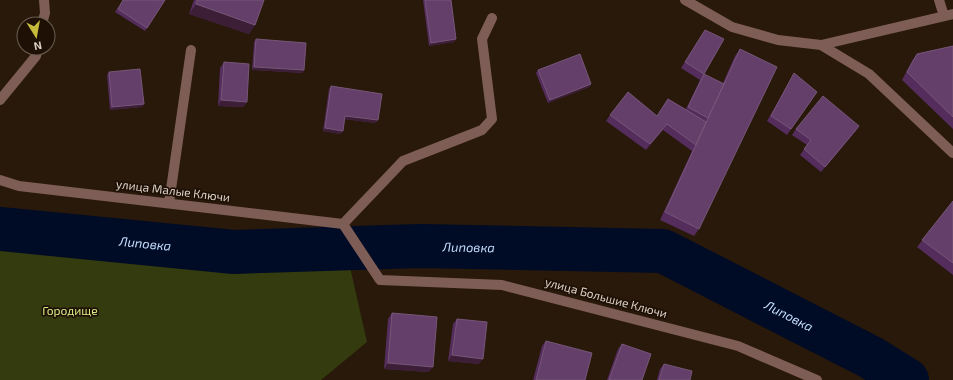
<svg xmlns="http://www.w3.org/2000/svg" width="953" height="380" viewBox="0 0 953 380" font-family="'Exo 2',sans-serif">
<style>
.green{fill:#343b0e}
.lines{fill:none;stroke-linecap:round;stroke-linejoin:round}
.river{stroke:#000b25;stroke-width:44}
.minor{stroke:#7e5d56;stroke-width:10}
.wall{fill:#552d5d}
.shaded-wall{fill:#3d1e37}
.building{fill:#643f69;stroke:#765678}
.labels{text-anchor:middle;stroke-width:3.5;stroke-linejoin:round;paint-order:stroke}
.street-label{font-size:12px;fill:#dcd1c8;stroke:#1e1004}
.park-label{font-size:12px;fill:#d7ec85;stroke:#1e1004}
.water-label{font-size:13px;font-style:italic;fill:#c2dcfc;stroke:#1e1004}
</style>
<rect width="100%" height="100%" fill="#28190b"/>
<path class="green" d="M0,234l35,6 315,27 17,75 -46,38h-321z"/>
<g class="lines">
<path class="river" id="s1" d="M0,229l234,23 186,-6 243,5 207,106 37,23"/>
<path class="minor" d="M685,0l47,27 46,13 43,5 48,29 84,79
M939,0l5,16
M42,24l3,-11 -1,-13
M821,45l132,-31
M0,100l36,-44 2,-8
M0,180l19,6 324,38
M169,203l22,-153
M343,224l37,56 122,5 236,61 79,34
M343,224l60,-63 79,-31 10,-11 -10,-80 10,-21"/>
</g>
<path class="wall" d="M123,0h42l-20,31 -30,-19z
M194,0h70l-9,25 -6,9 -60,-20z
M423,0h28l5,39 -2,3 -25,4z
M705,30l-1,44 19,9 12,-27 5,-7 -41,180 -5,7 -34,-16 32,-69 -29,-21 -17,20 -40,-29 4,-6 47,1 11,-17 18,10 14,-29 -19,-12z
M256,39l48,31 -2,3 -50,-3 2,-28z
M953,46v83l-51,-49 10,-19 5,-7z
M224,62l23,40 -4,5 -25,-1 2,-38z
M538,70l53,14 -2,3 -41,16 -12,-30z
M109,72l35,32 -2,3 -32,3 -3,-35z
M794,73l23,19 -30,43 -20,-14 24,-42z
M331,86l45,37 -32,-4 -1,12 -3,3 -17,-3 6,-42z
M859,126l-4,6 -34,40 -21,-17 7,-10 -15,-10 4,-6z
M953,201v74l-36,-28z
M392,313l37,59 -45,-3 4,-50z
M457,319l22,45 -31,-3 5,-37z
M546,341l39,39h-52l9,-34z
M622,344l20,36h-35l11,-31z
M664,364l26,16h-33l3,-11z"/>
<path class="shaded-wall" d="M196,4l59,21 -6,9 -60,-20z
M456,39l-2,3 -25,4 2,-3z
M254,67l50,3 -2,3 -50,-3z
M591,84l-2,3 -41,16 2,-3z
M221,100l26,2 -4,5 -25,-1z
M144,104l-2,3 -32,3 2,-3z
M345,116l33,4 -2,3 -33,-4z
M667,124l-4,6 -17,20 4,-6z
M859,126l-4,6 -34,40 4,-5z
M325,128l18,3 -3,3 -17,-3z
M452,355l31,4 -4,5 -31,-3z
M388,363l45,4 -4,5 -45,-3z"/>
<path class="building" d="M123,0h42l-18,28 -29,-19z
M197,0h67l-9,25 -59,-21z
M425,0h26l5,39 -25,4z
M705,30l19,9 -20,35 -19,-12z
M256,39l50,4 -2,27 -50,-3z
M953,46v71l-46,-45 10,-18z
M740,49l37,18 -78,162 -34,-17z
M580,54l11,30 -41,16 -12,-30z
M224,62l25,2 -2,38 -26,-2z
M140,69l4,35 -32,3 -3,-35z
M794,73l23,19 -26,37 -20,-13z
M704,74l20,10 -16,34 -20,-11z
M331,86l51,8 -4,26 -33,-4 -2,15 -18,-3z
M628,92l29,24 11,-17 38,23 -10,23 -29,-21 -17,20 -40,-29z
M823,96l36,30 -34,41 -21,-18 7,-9 -15,-11z
M953,201v62l-31,-23z
M392,313l45,4 -4,50 -45,-4z
M457,319l30,3 -4,37 -31,-4z
M546,341l46,12 -7,27h-49z
M622,344l29,10 -9,26h-33z
M664,364l28,7 -2,9h-31z"/>
<g class="labels">
<g class="street-label">
<text transform="translate(173 191) rotate(7)" y="4">улица Малые Ключи</text>
<text transform="translate(606 298) rotate(15)" y="4">улица Большие Ключи</text>
</g>
<g class="park-label">
<text x="70" y="315">Городище</text>
</g>
<g class="water-label">
<text dy="5" stroke="none"><textPath href="#s1" startOffset="146">Липовка</textPath></text>
<text dy="5" stroke="none"><textPath href="#s1" startOffset="470">Липовка</textPath></text>
<text dy="5" stroke="none"><textPath href="#s1" startOffset="806">Липовка</textPath></text>
</g>
</g>
<g transform="translate(36 36) rotate(169)"><circle r="19" fill="#1e1004" stroke="#6a5d52"/>
<path d="M0-3L7 15L0 10L-7 15Z" fill="#c7bb3b"/>
<text y="-6" font-size="11" font-weight="bold" text-anchor="middle" fill="#dcd1c8">N</text>
</g>
</svg>
